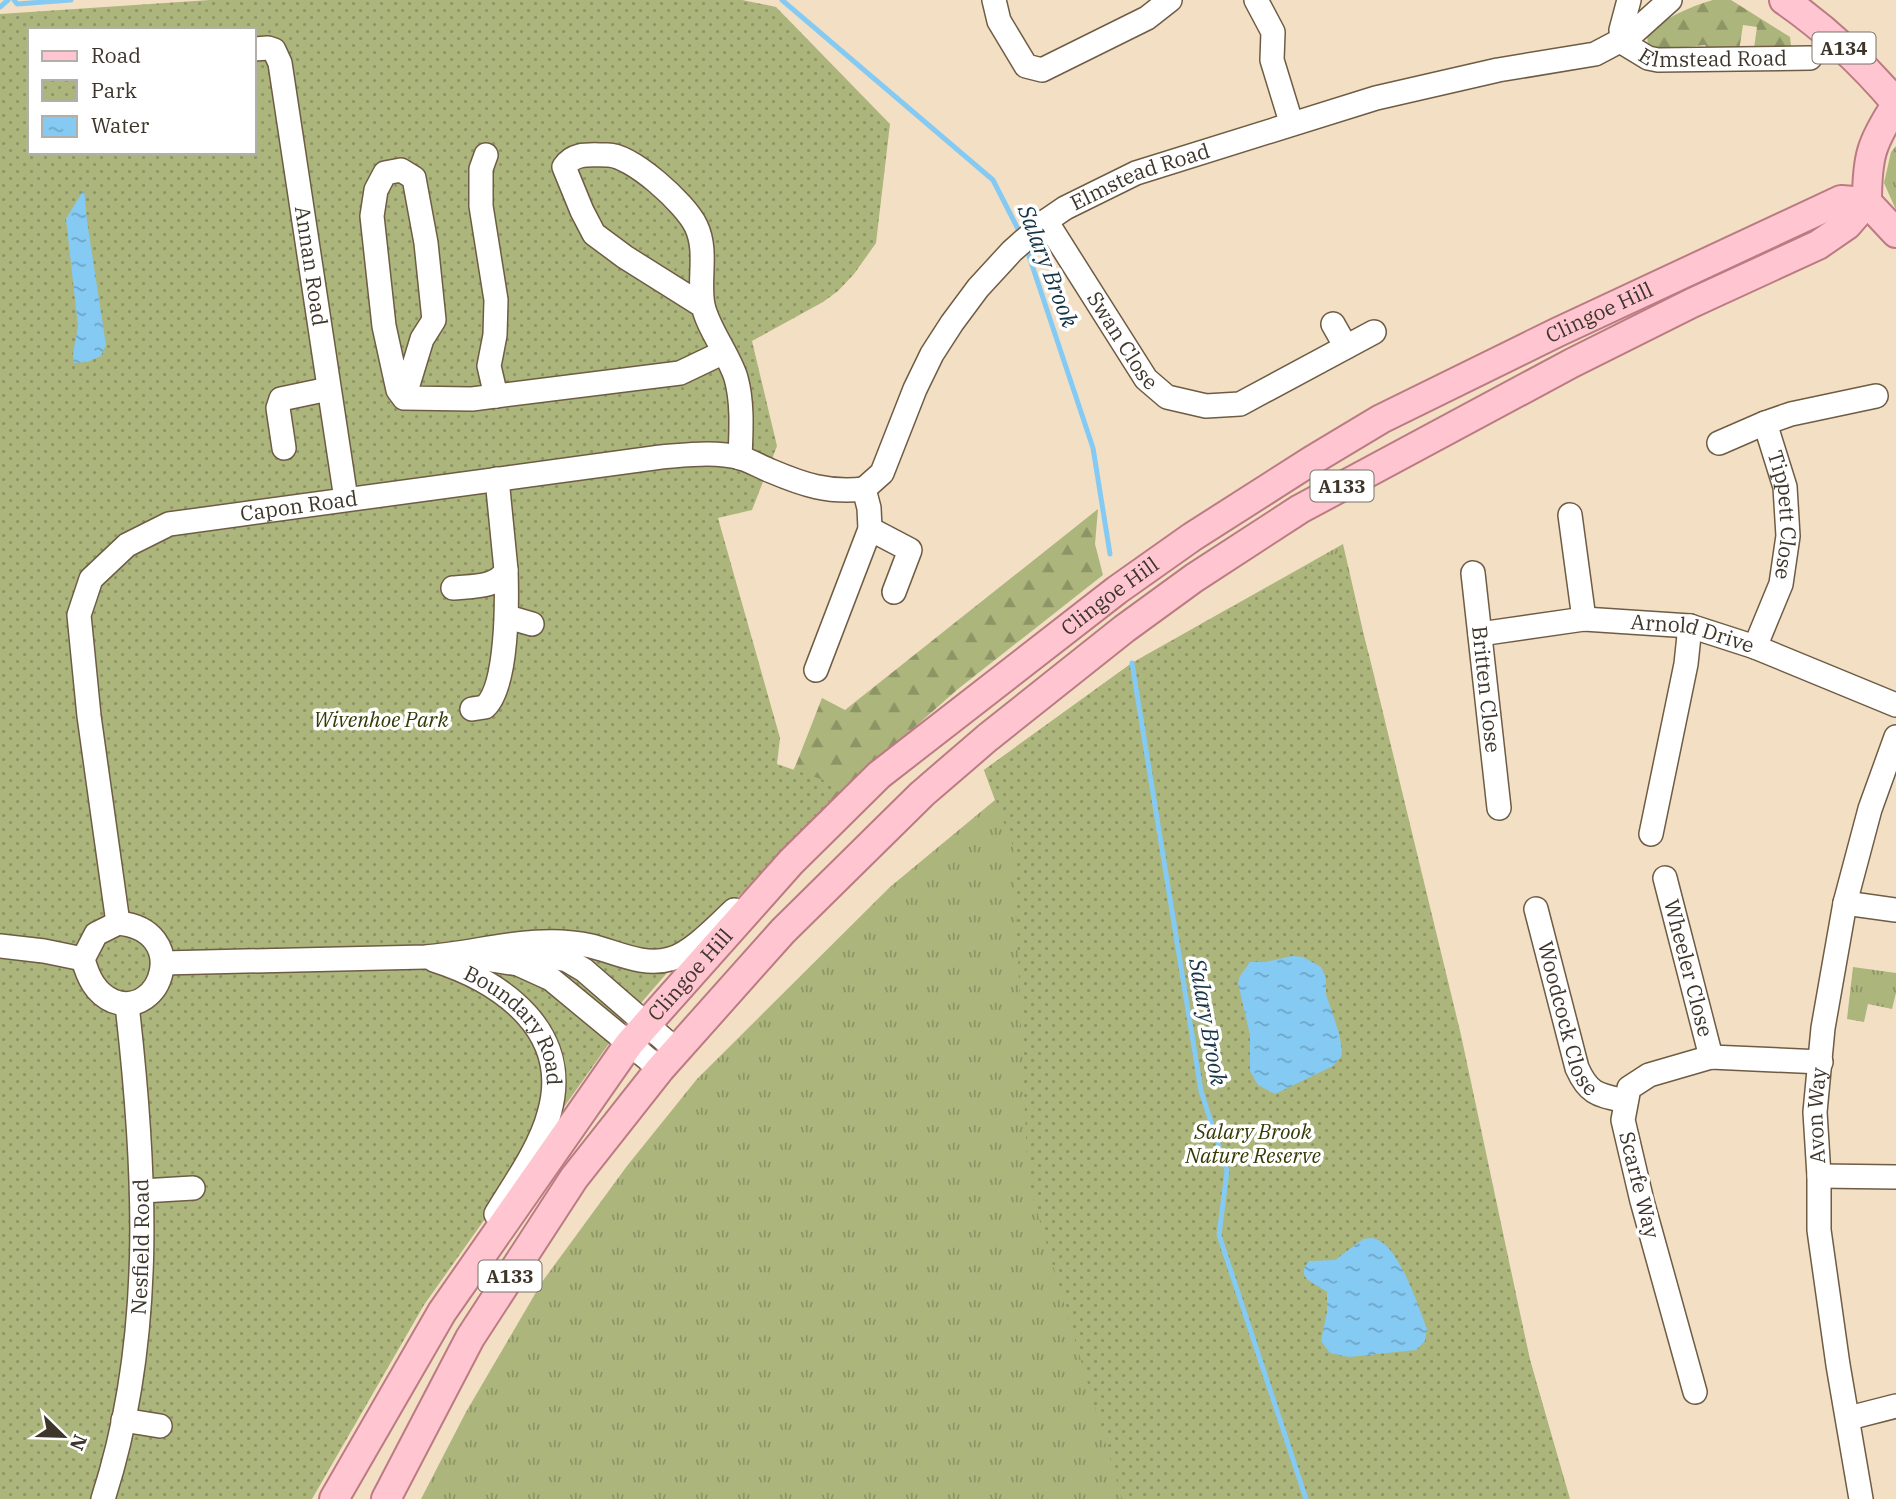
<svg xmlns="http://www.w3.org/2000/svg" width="1896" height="1499" viewBox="0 0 1896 1499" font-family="'IBM Plex Serif',serif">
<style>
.grass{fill:url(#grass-tufts)}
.forest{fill:url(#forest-firs)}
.park{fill:url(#park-dots);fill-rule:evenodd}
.water{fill:url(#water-ripples)}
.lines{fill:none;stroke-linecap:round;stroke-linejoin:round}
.stream{stroke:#85caf3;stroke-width:5}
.minor-casing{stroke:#6e5c44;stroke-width:26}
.major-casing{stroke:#bb7b83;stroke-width:32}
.minor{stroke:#fff;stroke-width:23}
.major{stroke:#ffc6d1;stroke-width:28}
.labels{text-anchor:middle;stroke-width:7;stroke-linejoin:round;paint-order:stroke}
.shield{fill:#fff;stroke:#78726b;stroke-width:2}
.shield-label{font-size:19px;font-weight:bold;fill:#3e362b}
.street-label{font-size:21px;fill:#3e362b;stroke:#fff}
.park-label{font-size:21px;font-style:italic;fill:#353a04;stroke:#fff}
.water-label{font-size:23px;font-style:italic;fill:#153446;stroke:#fff}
</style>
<defs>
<pattern id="grass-tufts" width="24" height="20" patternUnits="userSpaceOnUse" patternTransform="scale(1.75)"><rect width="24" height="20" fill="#acb57b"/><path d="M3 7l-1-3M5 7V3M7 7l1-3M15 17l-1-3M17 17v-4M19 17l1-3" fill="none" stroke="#8d9465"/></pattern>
<pattern id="forest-firs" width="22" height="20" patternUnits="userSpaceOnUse" patternTransform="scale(1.75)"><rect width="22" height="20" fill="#acb57b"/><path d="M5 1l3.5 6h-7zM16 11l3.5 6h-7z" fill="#8d9465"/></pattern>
<pattern id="park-dots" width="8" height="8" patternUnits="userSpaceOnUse" patternTransform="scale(1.75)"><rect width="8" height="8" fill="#acb57b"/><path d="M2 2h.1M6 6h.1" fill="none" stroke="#8d9465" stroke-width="1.8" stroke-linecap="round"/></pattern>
<pattern id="water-ripples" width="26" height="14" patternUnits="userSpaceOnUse" patternTransform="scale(1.75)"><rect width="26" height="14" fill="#85caf3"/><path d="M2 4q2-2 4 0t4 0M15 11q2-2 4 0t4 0" fill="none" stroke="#6ea5c5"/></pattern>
</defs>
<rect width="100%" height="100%" fill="#f3dfc3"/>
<path class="grass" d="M1896,146v64l-12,-27 7,-31z
M1343,544l187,816 40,139h-1149l45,-87 76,-130 85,-116 70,-87 193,-192 105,-87 -11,-30 148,-107z
M1853,967l43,6v20l-4,16 -24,-5 -4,18 -17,-3z"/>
<path class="forest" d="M1713,0h18l59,37 1,9 -2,3 -35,-1 3,-21 -14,-2 -4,26 -29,1 -5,-7 -28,3 -1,4 -28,-6 -1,-11c17,-17 42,-28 66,-35z
M1098,509l-3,35 8,31 -145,114 -176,155 -2,-44 17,-38 25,-64 23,12z"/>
<path class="park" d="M210,0h532l34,7 114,117 -14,119 -22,31 -16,17 -15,11 -71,39 25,105 -25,64 -34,8 62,220 -3,26 64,22 -35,45 -102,99 -82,95 -198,280 -112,194h-312v-1485zM30,30h224v122h-224z
M1341,551l29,108 91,376 69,325 39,139h-447l-94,-318 -15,-335 -29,-76 148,-107 94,-53z"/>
<path class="water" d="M84,189l3,32 19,124 -5,11 -14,6 -13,1 -1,-9 5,-28 -12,-107z
M1292,956l11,1 18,10 5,11v16l13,39 3,18 -1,6 -8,9 -58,28 -17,-9 -8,-14v-36l-12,-52 2,-7 10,-14h15z
M1372,1238c26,3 46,68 55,91l-2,12 -9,9 -67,7 -19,-4 -9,-12 6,-29v-20c-13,-10 -33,-13 -18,-31l26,-1 28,-21z"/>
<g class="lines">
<path class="stream" d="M14,0l3,4 54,-4
M782,0l211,180 28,55
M0,7l8,-7
M1026,247l67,201 17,106
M1132,663l69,428 26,80 -8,64 87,264"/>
<defs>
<g id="minor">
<path d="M994,0l5,21 27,45 16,4 105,-52 23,-18"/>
<path d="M1256,0l17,32 -1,28 19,62"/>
<path d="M1623,38l-2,-8 8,-30"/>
<path id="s1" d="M1620,41l28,17 10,2 152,-2"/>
<path id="s2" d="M254,49l14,-1 6,2 6,13 66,436"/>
<path d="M486,155l-5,14v37l15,94 -1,35 -6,31 7,30"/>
<path id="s3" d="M1046,221l100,158 21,18 39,9 34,-2 134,-72"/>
<path d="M703,306l-78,-49 -31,-23 -12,-23 -18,-44c10,-15 26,-12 43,-12 24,-1 79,49 89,71 12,25 2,54 7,79 4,22 26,50 33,73 7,25 5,54 4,80"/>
<path d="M1333,324l13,23"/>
<path d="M404,398l-6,-8 -14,-64 -12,-110 4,-26 9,-17 16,-3 13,8 12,65 8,77 -12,19 -18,59 68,1 208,-26 44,-21"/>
<path d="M1765,423l26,-9 85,-18"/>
<path id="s4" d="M1719,443l46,-20 20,64 3,49 -7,48 -26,63"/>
<path d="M284,448l-6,-40 3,-9 38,-8"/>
<path id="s5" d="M864,489l18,-16 33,-84 17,-35 20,-31 26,-35 34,-37 34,-30 19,-13 71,-35 240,-75 122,-28 97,-16 36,-19 39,-35"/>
<path d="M1570,515l14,104"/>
<path d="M870,529l40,21 -16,42"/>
<path id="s6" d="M1473,573l26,235"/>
<path d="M453,588c18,-2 45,0 53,-18l-9,-91"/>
<path d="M508,617l24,7"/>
<path id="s7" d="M1480,634l104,-15 106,7 65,21 141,58"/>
<path d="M816,670l54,-141 -1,-21 -5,-19"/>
<path d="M472,709l13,-2c23,-21 22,-107 21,-137"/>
<path d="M1651,834l35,-170 4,-38"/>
<path id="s8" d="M1665,878l46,179"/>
<path d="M1845,903l51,7"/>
<path id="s9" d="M1536,909l41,159c12,27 22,27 49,33"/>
<path id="s10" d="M118,923l-29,-207 -10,-101 12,-36 36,-34 42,-21 492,-67c26,-2 54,-6 80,1 10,3 20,9 30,13 33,14 57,22 93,18"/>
<path d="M118,923c73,7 44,97 -5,78 -18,-8 -25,-24 -30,-42l13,-25z"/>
<path d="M0,946l44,5 39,8"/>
<path d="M528,952l39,8 17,10 92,80"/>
<path d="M472,957l46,7 33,15 109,90"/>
<path id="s11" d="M434,960c69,22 139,72 115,154 -9,34 -35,70 -53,100"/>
<path d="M163,963l262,-6c55,-4 111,-24 166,-11 25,6 53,21 79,13 21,-5 48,-34 64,-49"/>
<path d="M1819,1176l77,1"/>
<path d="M142,1191l51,-3"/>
<path d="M1695,1392l-53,-191 -19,-81 6,-32 20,-13 62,-18 110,5"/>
<path d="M1849,1418l47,-12"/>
<path d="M123,1420l37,6"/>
<path id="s12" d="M103,1499c52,-160 43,-329 24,-494"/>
<path id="s13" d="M1861,1499l-23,-134 -19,-135v-54l-4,-64 8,-84 22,-125 25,-94 26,-72"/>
</g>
<g id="major">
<path d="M1784,0c42,29 79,64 112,103"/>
<path d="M1896,105c-25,38 -29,52 -29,97l29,31"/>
<path id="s14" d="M334,1499l108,-187 187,-268 162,-182 88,-87 238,-185 75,-53 119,-76 70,-42 177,-87 283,-132 26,2"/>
<path d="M386,1499l84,-161 104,-160 86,-109 123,-138 139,-137 65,-56 137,-109 70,-51 106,-69 272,-146 120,-60 126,-58 29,-20 20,-23"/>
</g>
</defs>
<use href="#minor" class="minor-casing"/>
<use href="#major" class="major-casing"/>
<use href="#minor" class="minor"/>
<use href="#major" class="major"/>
</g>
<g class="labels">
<g class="shield">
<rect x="1812.5" y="32.5" width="63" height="31" rx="5"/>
<rect x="1310.5" y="470.5" width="63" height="31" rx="5"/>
<rect x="478.5" y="1260.5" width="63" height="31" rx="5"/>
</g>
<g class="shield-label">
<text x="1844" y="55">A134</text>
<text x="1342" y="493">A133</text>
<text x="510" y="1283">A133</text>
</g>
<g class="street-label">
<text dy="7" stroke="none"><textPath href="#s1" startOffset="98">Elmstead Road</textPath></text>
<text dy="7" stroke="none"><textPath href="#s5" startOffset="434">Elmstead Road</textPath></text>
<text dy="7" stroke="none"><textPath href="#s2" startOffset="240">Annan Road</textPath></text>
<text dy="7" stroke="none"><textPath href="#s14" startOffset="1769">Clingoe Hill</textPath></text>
<text dy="7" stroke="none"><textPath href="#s3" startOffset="142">Swan Close</textPath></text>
<text dy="7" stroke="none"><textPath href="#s10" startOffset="576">Capon Road</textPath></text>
<text dy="7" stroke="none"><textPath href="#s4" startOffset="145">Tippett Close</textPath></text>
<text dy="7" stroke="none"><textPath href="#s14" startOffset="1202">Clingoe Hill</textPath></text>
<text dy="7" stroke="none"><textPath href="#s7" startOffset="215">Arnold Drive</textPath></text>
<text dy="7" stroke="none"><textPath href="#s6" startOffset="117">Britten Close</textPath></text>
<text dy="7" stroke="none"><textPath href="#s8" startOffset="93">Wheeler Close</textPath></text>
<text dy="7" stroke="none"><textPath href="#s14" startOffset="635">Clingoe Hill</textPath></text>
<text dy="7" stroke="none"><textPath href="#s9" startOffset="114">Woodcock Close</textPath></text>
<text dy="7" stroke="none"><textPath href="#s11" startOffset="110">Boundary Road</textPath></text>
<text dy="7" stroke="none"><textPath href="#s13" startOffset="387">Avon Way</textPath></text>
<text transform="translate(1639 1185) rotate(76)" y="7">Scarfe Way</text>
<text dy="7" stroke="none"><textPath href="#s12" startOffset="256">Nesfield Road</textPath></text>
</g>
<g class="park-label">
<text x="381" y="727">Wivenhoe Park</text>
<text x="1253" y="1139">Salary Brook<tspan x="1253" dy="24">Nature Reserve</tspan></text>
</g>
<g class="water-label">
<text transform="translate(1048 266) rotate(69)" y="8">Salary Brook</text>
<text transform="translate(1208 1022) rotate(80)" y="8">Salary Brook</text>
</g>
</g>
<rect x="28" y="28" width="228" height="126" fill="#ffffff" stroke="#b2afaa" stroke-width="2"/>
<rect x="42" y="51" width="35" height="10" fill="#ffc6d1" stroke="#b2afaa" stroke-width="2"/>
<text x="91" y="63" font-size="21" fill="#3e362b">Road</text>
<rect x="42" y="80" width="35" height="21" fill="url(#park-dots)" stroke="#b2afaa" stroke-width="2"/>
<text x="91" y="98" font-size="21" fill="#3e362b">Park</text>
<rect x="42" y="116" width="35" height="21" fill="url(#water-ripples)" stroke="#b2afaa" stroke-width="2"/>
<text x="91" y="133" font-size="21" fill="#3e362b">Water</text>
<g transform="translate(63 1436) rotate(113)" stroke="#ffffff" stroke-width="5" paint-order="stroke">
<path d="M0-5L12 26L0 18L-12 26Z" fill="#3e362b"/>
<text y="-10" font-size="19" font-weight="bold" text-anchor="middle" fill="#3e362b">N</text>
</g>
</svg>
